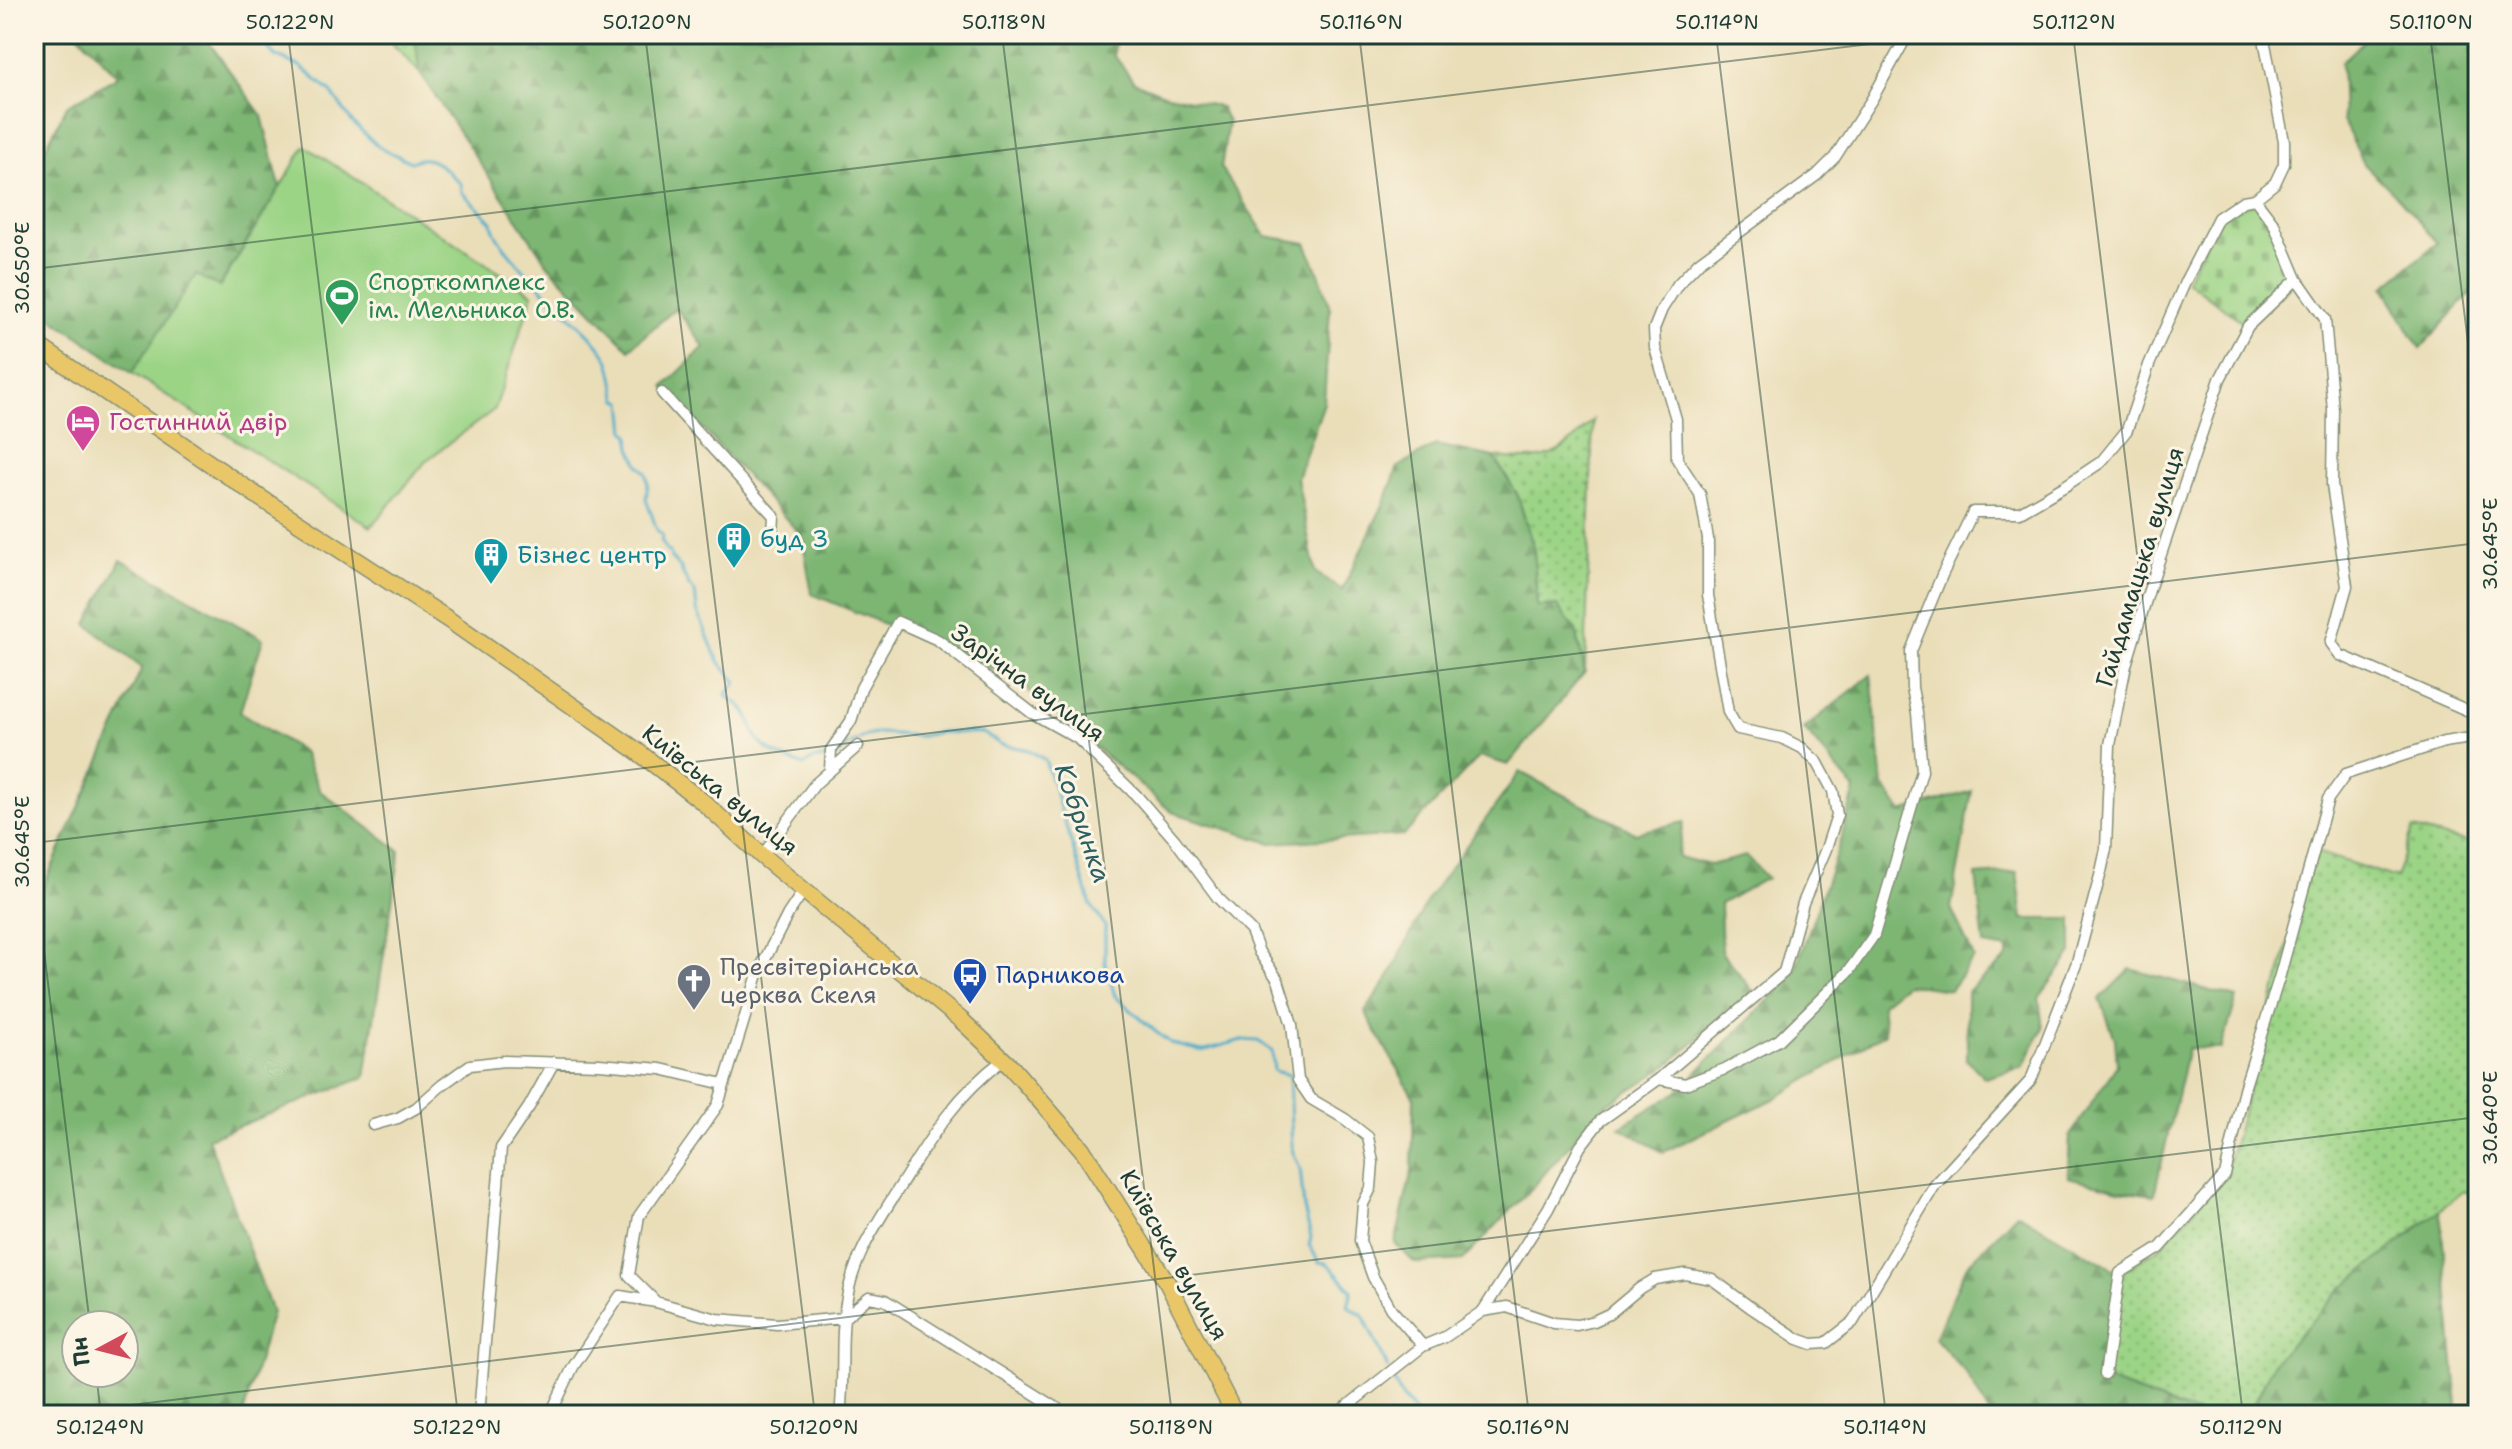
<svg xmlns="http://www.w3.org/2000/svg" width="2512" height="1449" viewBox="0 0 2512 1449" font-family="'Shantell Sans',sans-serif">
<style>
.grass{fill:url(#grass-dots);stroke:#5e885d;stroke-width:2}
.forest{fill:url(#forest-firs);stroke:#4e7a54;stroke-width:2;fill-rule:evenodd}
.cemetery{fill:url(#cemetery-stones);stroke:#5e885d;stroke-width:2}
.park{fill:url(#park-crowns);stroke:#5e885d;stroke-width:2}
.pitch{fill:#9cd486;stroke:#5e885d;stroke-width:2}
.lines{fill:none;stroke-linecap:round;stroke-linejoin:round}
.stream{stroke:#4cadcb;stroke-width:3}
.minor-casing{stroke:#848e76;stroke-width:13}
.primary-casing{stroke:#848e76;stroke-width:19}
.minor{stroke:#fff;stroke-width:10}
.primary{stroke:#e9c769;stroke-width:16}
.ticks{fill:none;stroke:#1f3d34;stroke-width:2;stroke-opacity:0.45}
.labels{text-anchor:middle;stroke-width:6;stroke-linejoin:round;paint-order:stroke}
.leisure-label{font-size:24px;fill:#27864d;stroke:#fcf5e5;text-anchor:start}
.hotel-label{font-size:24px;fill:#b23c85;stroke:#fcf5e5;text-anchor:start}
.culture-label{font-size:24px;fill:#0d838f;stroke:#fcf5e5;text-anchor:start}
.street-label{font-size:24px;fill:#1f3d34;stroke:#fcf5e5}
.worship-label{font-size:24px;fill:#5b616d;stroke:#fcf5e5;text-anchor:start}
.transit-label{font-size:24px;fill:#164399;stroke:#fcf5e5;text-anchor:start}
.water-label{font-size:26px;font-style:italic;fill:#2c5f61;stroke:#fcf5e5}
.neatline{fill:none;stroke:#1f3d34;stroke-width:3}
.ticks-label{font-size:20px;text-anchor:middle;fill:#1f3d34}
</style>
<defs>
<pattern id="grass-dots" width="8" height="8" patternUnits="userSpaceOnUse" patternTransform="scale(2)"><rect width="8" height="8" fill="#9cd486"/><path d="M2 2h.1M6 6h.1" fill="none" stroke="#7fad6e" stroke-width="1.8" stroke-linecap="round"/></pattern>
<pattern id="forest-firs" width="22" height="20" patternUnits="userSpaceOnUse" patternTransform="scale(2)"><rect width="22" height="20" fill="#7db673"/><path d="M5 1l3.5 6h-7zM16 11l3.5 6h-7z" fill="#66955f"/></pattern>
<pattern id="cemetery-stones" width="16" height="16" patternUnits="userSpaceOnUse" patternTransform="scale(2)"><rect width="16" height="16" fill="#9cd486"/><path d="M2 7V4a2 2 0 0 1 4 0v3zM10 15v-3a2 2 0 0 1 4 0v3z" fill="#7fad6e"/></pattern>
<pattern id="park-crowns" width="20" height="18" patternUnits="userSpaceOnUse" patternTransform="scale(2)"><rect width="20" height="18" fill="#9cd486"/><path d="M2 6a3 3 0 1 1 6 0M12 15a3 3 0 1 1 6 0" fill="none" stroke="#7fad6e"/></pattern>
</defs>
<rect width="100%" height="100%" fill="#fcf5e5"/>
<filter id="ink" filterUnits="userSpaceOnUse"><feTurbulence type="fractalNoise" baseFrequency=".0125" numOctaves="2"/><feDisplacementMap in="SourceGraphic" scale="16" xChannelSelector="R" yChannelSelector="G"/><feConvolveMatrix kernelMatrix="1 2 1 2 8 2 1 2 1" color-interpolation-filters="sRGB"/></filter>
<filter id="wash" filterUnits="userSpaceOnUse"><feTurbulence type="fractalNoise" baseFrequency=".006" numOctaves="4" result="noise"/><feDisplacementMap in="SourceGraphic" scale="32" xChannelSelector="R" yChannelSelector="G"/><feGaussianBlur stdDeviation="1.8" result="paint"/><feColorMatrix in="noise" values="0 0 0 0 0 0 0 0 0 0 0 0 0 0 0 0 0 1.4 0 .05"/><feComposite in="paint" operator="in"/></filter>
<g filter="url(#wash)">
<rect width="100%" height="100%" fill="#eadeb9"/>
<path class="grass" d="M1593,420l-8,252 -9,-42 -39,-24 -3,-56 -16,-54 -24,-39c53,5 62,3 99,-37z
M2413,829l65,16 -7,21 7,2v328l-15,-5 -81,66 -108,105 -25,53h-49l-88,-32 -7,-9 15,-101 40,-25 65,-73 89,-324 82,27z"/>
<path class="forest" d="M78,34h125l59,82 18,71 -61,100 -23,-12 -64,98 -98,-67v-136l33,-64 51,-30z
M415,34h700l-1,21 20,27 30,12 57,13 7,15 -7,46 45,68 40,7 13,30 11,35 -6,95 -27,75 18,94 27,18 43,-89 13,-34 38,-22 58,12 24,39 16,54 3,56h20l19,24 9,42 -77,93 -28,-9 -76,79 -133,8 -99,-31 -160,-135 -200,-83 -10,-58 -138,-149 40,-40 -28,-39 -47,41 -81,-84 -129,-193z
M2371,34h107v251l-58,64 -36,-62 53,-44 -36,-43 -37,-36 -21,-43 -2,-59z
M121,560l142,79 -23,73 63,40 17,39 80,60 -35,226 -157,61 64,174 -29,103h-209v-508l108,-239 -55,-44zM124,1325v48h-48v-48z
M1871,675l12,110 19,27 70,-21 -21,117 23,50 -24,32 -44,-6 -24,19 3,30 -111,66 -111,53 -43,-25 57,-35 116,-116 42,-118 20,-68 -51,-61z
M1520,772l115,61 49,-11 -6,35 32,8 36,-9 21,22 -47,26 2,49 32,39 -91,77 -64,41 -65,76 -71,74 -48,3 -20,-19 17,-74 2,-72 -49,-86 24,-35 40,-80z
M2017,872l6,47h49v34l-33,45 4,30 -20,39 -38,11 -18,-18v-68l41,-35v-8l-24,-4 -8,-70z
M2130,969l107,29 -16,51 -33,-1 -34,147 -35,-5 -51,-13 2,-42 47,-70 -2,-26 -15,-40z
M2440,1210l18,196 -5,9h-204l25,-53 68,-74z
M2017,1213l103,60 -15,101 7,9 88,32h-210l-24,-42 -31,-35 31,-71z"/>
<path class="cemetery" d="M2255,199l42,80 -49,47 -62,-46 32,-62z"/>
<path class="park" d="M383,34h32l4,38z"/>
<path class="pitch" d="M305,146l228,148 -38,115 -68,51 -56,67 -239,-154 64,-98 24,12z"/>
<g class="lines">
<path class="stream" d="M253,34l10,8 12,14 25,10 31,26 21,30 27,25 32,15c20,-11 36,9 50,22l1,8 30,30c0,25 78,92 98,113 8,10 19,21 21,33 3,11 4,22 7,32l5,2 3,29 4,4 1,13 8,17 7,8 2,10 -2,16 11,31 6,6 -2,4 6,11 3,1 1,6 9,9 9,19 6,6 2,18 17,42 7,12 16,18 -11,13c5,5 11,7 16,12 8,7 9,19 14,29 8,17 32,23 48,30l8,-6 25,-4 8,-9 21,-11 14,-3 41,3 18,-4 44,1 17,11 29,6 16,10 46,145 14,21v37l10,33 41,36 16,12 30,7 40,-11 16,1 14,10 2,20 15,4 3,75 8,18 4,40 7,29 -2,8 10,17 8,1 25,28 -4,15 15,9 25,53
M1391,1375l9,19 17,21"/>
</g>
</g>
<g filter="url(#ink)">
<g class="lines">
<defs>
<path id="minor" d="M2297,279l28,40 8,91 -1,75 15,101 -16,57 9,12 138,60
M662,393l112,123 -1,18
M830,770l1,-20 20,-29 10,-33 37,-66 40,18 94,73 45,25 59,57 39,45 43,58 33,33 8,21 19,28 14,45 6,55 13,19 34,20 23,18 5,25 -2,26 -8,16 -3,37 13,36 18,32 32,37
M2478,832v-1
M762,856l53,-72 43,-38
M1659,1079l125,-107 19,-69 23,-54 11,-34 -4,-24 -15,-28 -16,-15 -20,-10 -44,-9 -10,-17 -20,-117v-56l-8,-45 -23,-35 -1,-40 -21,-71 -1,-19 8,-20 16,-25 21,-22 118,-87 18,-18 37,-58 36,-65
M373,1125l25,-7 18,-10 26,-23 28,-20 34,-4 95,3 62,5 62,15
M656,1302l-27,-27 10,-59 79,-111 41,-134 29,-57 16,-24
M1483,1311l24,-4 47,16 23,2 17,-4 15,-7 31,-26 15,-9 30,-5 27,5 38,28 48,32 14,5 14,-1 27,-21 82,-137 96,-105 46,-118 24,-90 5,-23 4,-104 16,-80 23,-75 71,-211 28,-53 49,-47 -23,-55 -19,-25
M2105,1374l15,-101 40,-25 65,-73 19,-86 36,-114 48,-176 18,-25 98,-32 34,-5
M479,1415l22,-267 28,-41 25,-45
M550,1415l23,-48 47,-71 36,6 61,17 60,5 67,-6 25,-21 16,3 183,115
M840,1415c5,-39 -1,-78 7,-117 7,-42 30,-75 52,-110 31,-50 56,-92 104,-128
M1336,1415l87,-69 22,-9 38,-26 65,-102 32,-62 20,-26 59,-42 26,5 40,-15 54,-29 69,-68 26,-37 48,-164 -5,-58 -5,-25 -1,-37 31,-76 31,-63h47l45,-26 36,-24 26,-32 22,-65 37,-85 32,-62 25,-17 12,-2 20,-16 9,-19v-23l-21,-107"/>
<path id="primary" d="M34,343l225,154 190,123 184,128 70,54 59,54 199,164 50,47 71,82 86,135 67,131"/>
</defs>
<use href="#minor" class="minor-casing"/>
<use href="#primary" class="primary-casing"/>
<use href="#minor" class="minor"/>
<use href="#primary" class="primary"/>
</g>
</g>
<path class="ticks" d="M288,34l170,1381M645,34l170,1381M1002,34l170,1381M1359,34l170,1381M1716,34l170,1381M2073,34l170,1381M2430,34l48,390M34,269l1917,-235M34,843l2444,-300M34,869l56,456M96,1373l5,42M50,1415l2428,-298"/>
<defs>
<symbol id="stadium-pin" viewBox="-11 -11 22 30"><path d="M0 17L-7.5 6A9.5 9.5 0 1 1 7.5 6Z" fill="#2e9e5b" stroke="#fcf5e5"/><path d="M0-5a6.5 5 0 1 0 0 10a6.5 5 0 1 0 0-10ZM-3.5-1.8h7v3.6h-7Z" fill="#fff"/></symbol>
<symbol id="hotel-pin" viewBox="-11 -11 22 30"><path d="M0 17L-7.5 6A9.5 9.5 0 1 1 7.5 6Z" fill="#d1479c" stroke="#fcf5e5"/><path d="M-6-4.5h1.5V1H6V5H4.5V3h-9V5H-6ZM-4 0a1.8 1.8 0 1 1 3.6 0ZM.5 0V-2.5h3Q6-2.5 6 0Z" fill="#fff"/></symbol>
<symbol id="building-pin" viewBox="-11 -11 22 30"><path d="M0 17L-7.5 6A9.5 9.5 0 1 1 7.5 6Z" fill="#0f9aa8" stroke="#fcf5e5"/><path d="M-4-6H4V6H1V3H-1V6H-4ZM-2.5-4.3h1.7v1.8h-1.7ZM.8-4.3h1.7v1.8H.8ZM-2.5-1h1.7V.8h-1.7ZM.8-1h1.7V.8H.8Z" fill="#fff"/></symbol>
<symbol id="bus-pin" viewBox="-11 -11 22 30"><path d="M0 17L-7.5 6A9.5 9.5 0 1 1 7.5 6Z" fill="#1a4fb4" stroke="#fcf5e5"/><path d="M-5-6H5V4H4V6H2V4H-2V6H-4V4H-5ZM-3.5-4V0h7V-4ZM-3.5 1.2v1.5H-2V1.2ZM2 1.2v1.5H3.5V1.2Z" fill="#fff"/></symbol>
<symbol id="church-pin" viewBox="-11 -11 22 30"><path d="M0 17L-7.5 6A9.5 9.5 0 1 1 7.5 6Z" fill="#6b7280" stroke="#fcf5e5"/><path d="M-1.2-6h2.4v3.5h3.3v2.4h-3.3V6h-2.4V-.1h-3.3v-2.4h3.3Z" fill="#fff"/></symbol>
</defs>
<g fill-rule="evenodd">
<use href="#stadium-pin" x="322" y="276" width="40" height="54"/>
<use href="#hotel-pin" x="63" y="402" width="40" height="54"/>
<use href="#building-pin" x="714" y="519" width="40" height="54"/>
<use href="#building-pin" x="471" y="535" width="40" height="54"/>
<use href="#bus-pin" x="950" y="955" width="40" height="54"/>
<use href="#church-pin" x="674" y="961" width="40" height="54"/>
</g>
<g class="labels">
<g class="leisure-label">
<text x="368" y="290">Спорткомплекс<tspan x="368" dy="28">ім. Мельника О.В.</tspan></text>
</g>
<g class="hotel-label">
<text x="109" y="430">Гостинний двір</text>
</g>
<g class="culture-label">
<text x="760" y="547">буд 3</text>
<text x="517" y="563">Бізнес центр</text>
</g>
<g class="street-label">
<text transform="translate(2140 567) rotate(-73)" y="8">Гайдамацька вулиця</text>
<text transform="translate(1028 683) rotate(36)" y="8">Зарічна вулиця</text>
<text transform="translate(720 790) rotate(39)" y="8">Київська вулиця</text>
<text transform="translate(1174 1255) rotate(60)" y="8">Київська вулиця</text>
</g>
<g class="worship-label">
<text x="720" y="975">Пресвітеріанська<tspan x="720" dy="28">церква Скеля</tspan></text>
</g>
<g class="transit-label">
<text x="996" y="983">Парникова</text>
</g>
<g class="water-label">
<text transform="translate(1083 823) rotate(71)" y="9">Кобринка</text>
</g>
</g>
<rect width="2512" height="1449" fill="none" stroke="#fcf5e5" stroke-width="88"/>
<g transform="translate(100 1349) rotate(263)"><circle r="38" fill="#fcf5e5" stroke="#a4ab9e" stroke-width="2"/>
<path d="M0-6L14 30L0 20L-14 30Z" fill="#d1495b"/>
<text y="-12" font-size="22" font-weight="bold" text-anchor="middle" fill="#1f3d34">Пн</text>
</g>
<rect x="44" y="44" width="2424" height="1361" class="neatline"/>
<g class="ticks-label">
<text x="290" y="29">50.122°N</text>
<text x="647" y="29">50.120°N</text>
<text x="1004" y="29">50.118°N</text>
<text x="1361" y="29">50.116°N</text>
<text x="1717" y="29">50.114°N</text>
<text x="2074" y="29">50.112°N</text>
<text x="2431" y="29">50.110°N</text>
<text transform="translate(22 268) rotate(-90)" y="7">30.650°E</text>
<text transform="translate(2490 544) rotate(-90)" y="7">30.645°E</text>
<text transform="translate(22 842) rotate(-90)" y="7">30.645°E</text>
<text transform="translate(2490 1118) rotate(-90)" y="7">30.640°E</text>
<text x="100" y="1434">50.124°N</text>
<text x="457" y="1434">50.122°N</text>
<text x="814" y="1434">50.120°N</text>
<text x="1171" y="1434">50.118°N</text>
<text x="1528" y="1434">50.116°N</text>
<text x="1885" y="1434">50.114°N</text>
<text x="2241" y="1434">50.112°N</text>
</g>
</svg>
